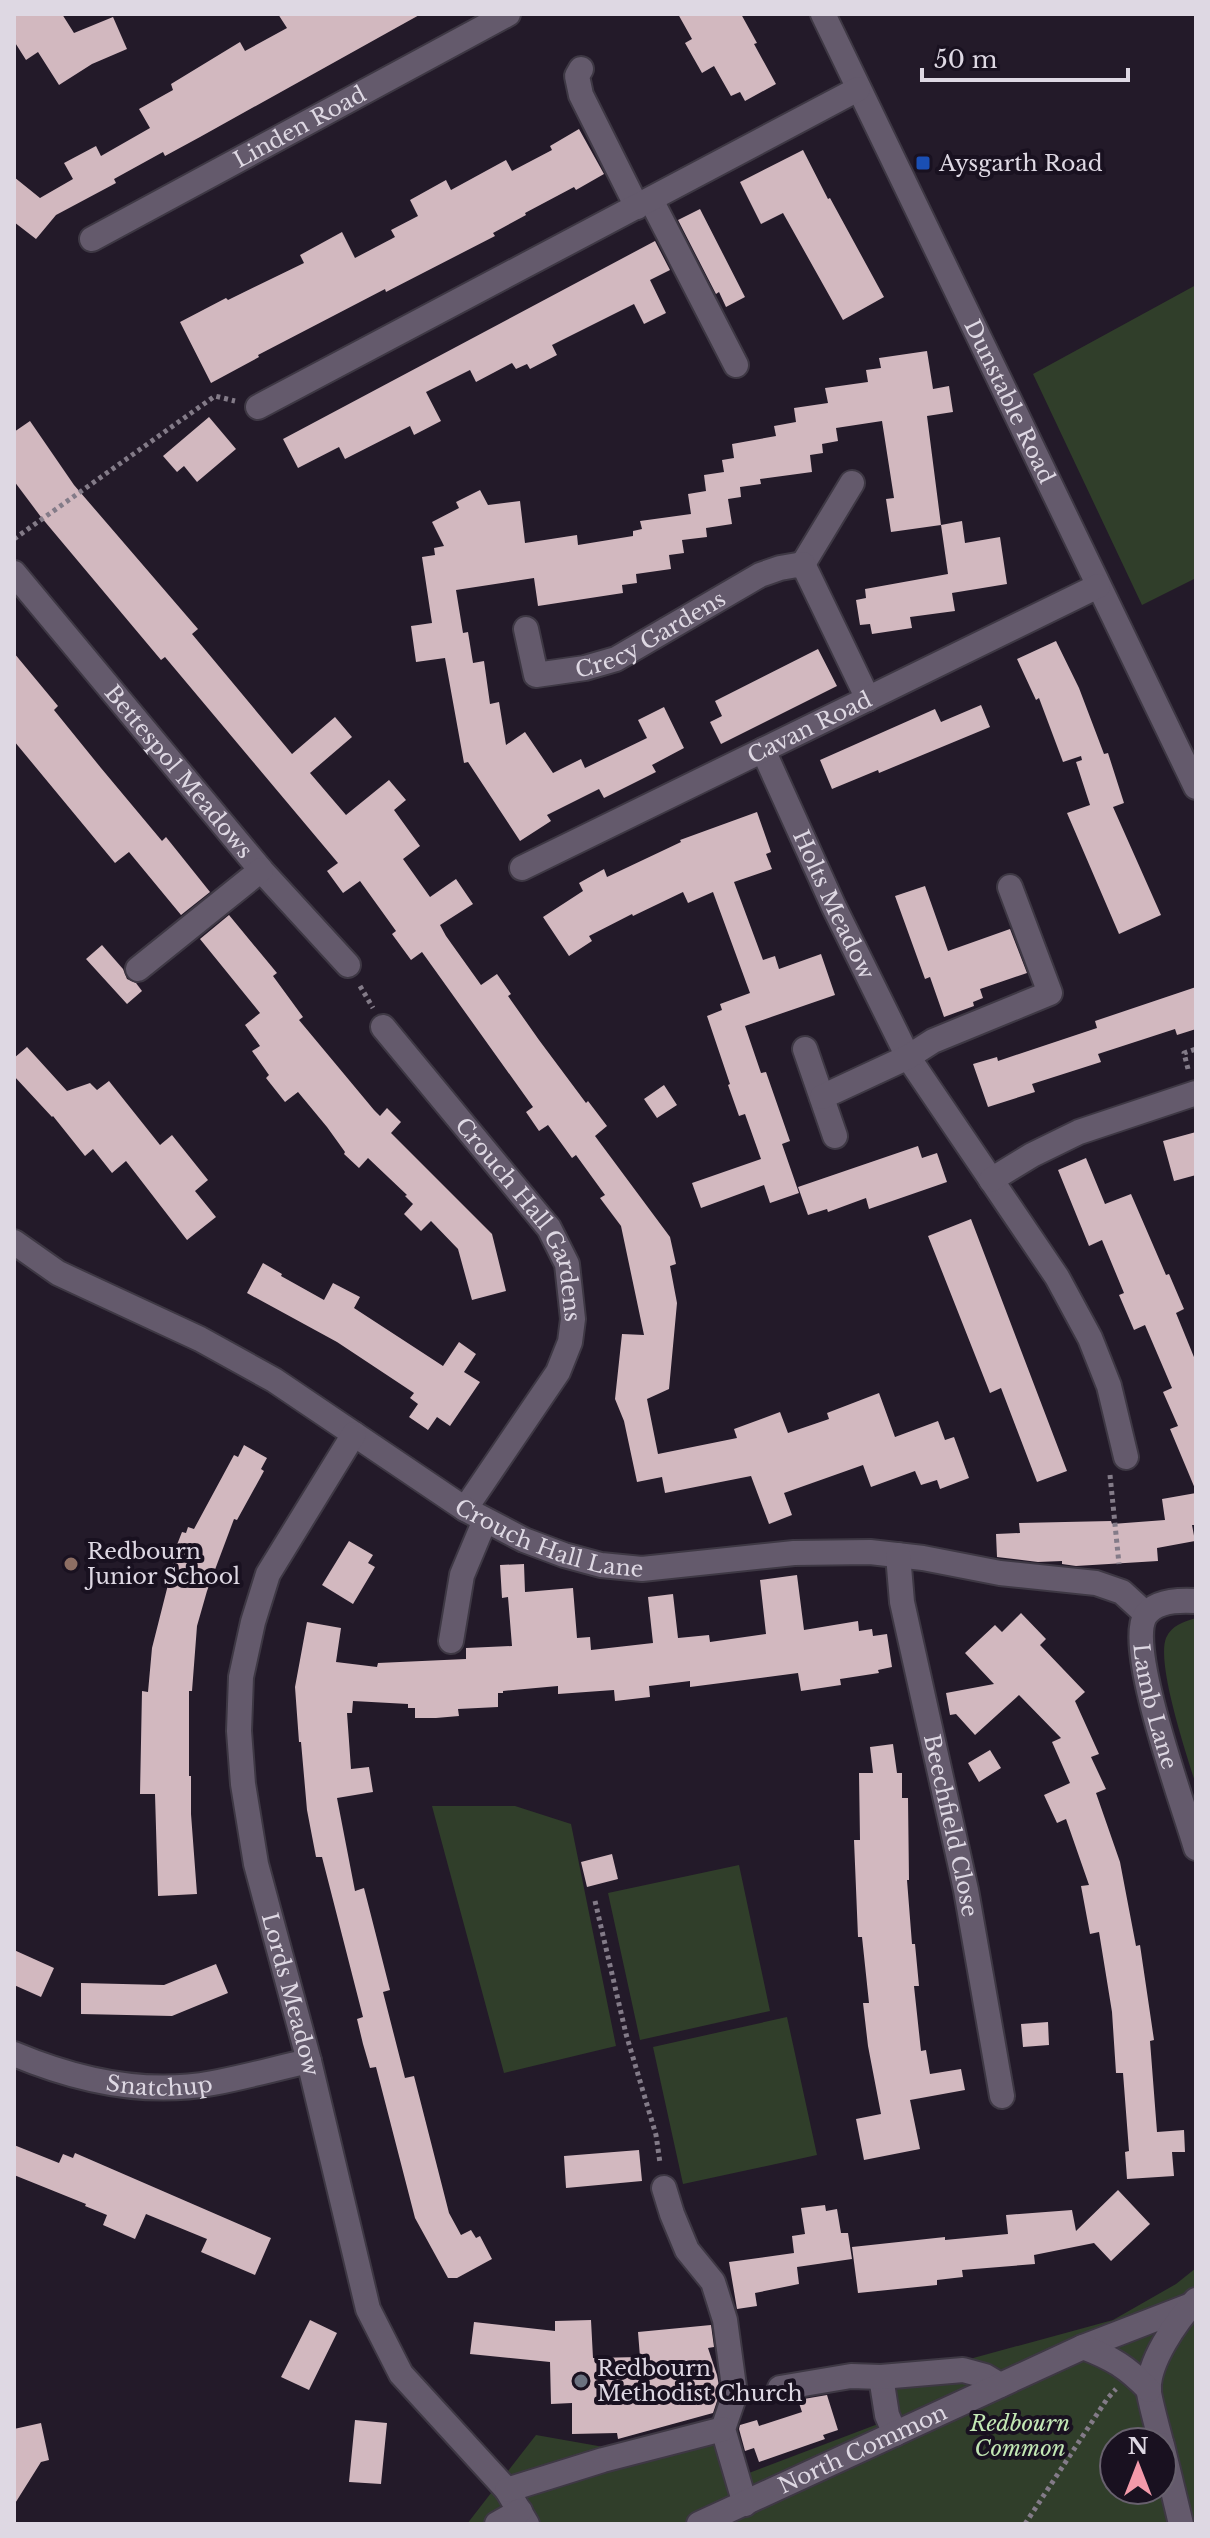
<svg xmlns="http://www.w3.org/2000/svg" width="1210" height="2538" viewBox="0 0 1210 2538" font-family="'Libre Baskerville',serif">
<style>
.green{fill:#303e2a;fill-rule:evenodd}
.building{fill:#d2b8bf}
.lines{fill:none;stroke-linecap:round;stroke-linejoin:round}
.minor-casing{stroke:#3e3844;stroke-width:28}
.path{stroke:#837b88;stroke-width:5;stroke-dasharray:4 4;stroke-linecap:butt}
.minor{stroke:#645a6c;stroke-width:24}
.transit-dot{fill:#1a4fb4;stroke:#191120;stroke-width:3}
.education-dot{fill:#8d6e63;stroke:#191120;stroke-width:3}
.worship-dot{fill:#6b7280;stroke:#191120;stroke-width:3}
.labels{text-anchor:middle;stroke-width:8;stroke-linejoin:round;paint-order:stroke}
.street-label{font-size:22px;fill:#ded8e3;stroke:#191120}
.poi-label{font-size:22px;fill:#ded8e3;stroke:#191120;text-anchor:start}
.park-label{font-size:22px;font-style:italic;fill:#c2e7b4;stroke:#191120}
</style>
<rect width="100%" height="100%" fill="#231a29"/>
<path class="green" d="M1196,285v293l-54,27 -109,-231z
M1196,1618v167c-9,-29 -40,-121 -30,-147 6,-13 17,-16 30,-20z
M432,1806h83l56,18 45,222 -112,27z
M739,1865l31,146 -130,29 -32,-147z
M787,2017l30,138 -134,29 -30,-137z
M1196,2268v256h-729l69,-89 79,14 117,-22 17,46 129,-49 -6,-55 94,-9 147,-40 63,-36zM1114,2442h48v48h-48z"/>
<path class="building" d="M14,14h48l12,19 39,-16 14,32 -35,15 -33,21 -21,-33 -12,8 -12,-19z
M278,14h143l-221,123 -35,19 -2,-4 -49,27 2,4 -60,32 -20,24 -22,-17v-45l26,21 33,-19 -9,-16 32,-17 5,10 49,-28 -11,-19 34,-19 -2,-6 69,-42 5,9 42,-23z
M678,14h63l16,29 -3,1 22,40 -31,17 -5,-9 -9,4 -17,-30 -12,7 -17,-30 7,-4z
M579,129l25,45 -28,16 -2,-3 -49,26 1,2 -33,18 2,3 -109,56 -1,-3 -127,66 1,2 -48,26 -31,-61 46,-24 2,2 76,-37 -4,-8 42,-23 13,26 40,-21 -4,-7 27,-14 -8,-16 36,-20 5,10 55,-30 6,11 40,-21 -2,-4z
M803,150l25,49 2,-1 54,99 -41,23 -60,-107 -22,11 -21,-42z
M700,209l45,88 -19,10 -7,-15 -3,2 -38,-74z
M655,241l15,29 -20,10 16,33 -22,11 -10,-20 -82,41 5,10 -27,14 -3,-5 -11,5 -4,-6 -36,19 -6,-12 -44,22 15,29 -27,14 -4,-9 -65,33 -6,-12 -41,21 -15,-29z
M927,351l6,38 16,-3 4,26 -26,4 14,109 -50,7 -5,-33 8,-1 -12,-77 -46,7 2,13 -16,3 1,9 -13,2 2,17 -52,7 1,5 -21,3 1,10 -13,2 4,25 -26,4 1,9 -25,3 2,13 -15,2 2,14 -35,5 1,9 -15,2 1,8 -85,13 -4,-28 -78,12 7,43 5,-1 5,31 11,-2 6,43 9,-2 7,43 19,-13 28,41 28,-14 4,9 62,-30 -9,-18 26,-13 20,41 -32,17 4,7 -52,26 -5,-9 -52,26 4,6 -31,20 -52,-79 -4,1 -19,-105 -29,4 -5,-36 21,-3 -10,-66 13,-2 -1,-7 10,-2 -12,-24 27,-14 -3,-6 24,-12 8,15 32,-4 5,42 52,-8 1,10 55,-9v-5l9,-2 -2,-8 51,-7 -3,-20 18,-3 -2,-16 20,-3 -2,-12 12,-2 -2,-14 44,-8 -2,-10 22,-4 -2,-14 34,-5 -3,-15 43,-6 -2,-12 15,-2 -2,-10z
M209,417l27,32 -39,33 -13,-16 -7,6 -14,-16z
M30,421l44,64 124,144 -6,5 100,120 43,-37 17,20 -42,36 36,42 43,-35 17,20 -12,10 26,36 -17,13 27,38 26,-18 17,25 -33,21 6,11 35,49 16,-11 14,20 -3,2 31,44 47,63 2,-2 19,25 -12,10 75,101 6,27 -6,2 7,37 -8,86 -22,10 11,55 79,-16 -3,-9 46,-17 8,21 41,-14 -2,-6 52,-20 16,44 43,-16 7,19 9,-3 15,41 -29,11 -3,-9 -16,5 -6,-14 -44,16 -8,-22 -79,28 8,22 -23,9 -18,-48 -86,17 -3,-16 -25,5 -13,-61 -9,-22 7,-65 22,1 -23,-109 -21,-28 5,-3 -29,-40 -4,3 -24,-33 -9,6 -13,-19 7,-5 -111,-155 -11,8 -19,-26 4,-3 -36,-50 -17,12 -16,-22 11,-8 -173,-206 -4,3 -120,-143 -27,-36v-49z
M962,521l3,22 35,-6 7,47 -55,9 3,18 -45,6 2,11 -40,6 -2,-10 -10,1 -4,-25 10,-2 -1,-9 83,-15 -7,-49z
M1056,641l23,47 25,66 4,-1 16,50 -11,4 48,108 -42,19 -52,-121 23,-8 -14,-43 6,-2 -1,-4 -18,6 -24,-64 -3,2 -19,-41z
M818,649l19,37 -116,58 -11,-22 12,-6 -7,-15z
M14,653l44,53 -4,4 47,58 61,73 4,-4 44,55 -29,23 -52,-63 -14,11 -101,-122z
M981,705l9,22 -111,46 -1,-3 -46,19 -12,-29 115,-51 6,13z
M757,812l14,40 -5,2 6,15 -38,13 29,78 12,-4 4,13 42,-15 14,41 -90,31 16,47 5,-1 24,69 -8,3 17,49 -29,10 -6,-18 -63,23 -9,-25 69,-24 -16,-45 -6,2 -11,-31 2,-1 -23,-68 15,-6 -2,-6 30,-11 -37,-101 -25,11 -5,-11 -50,24 -1,-2 -43,22 3,5 -23,15 -26,-39 40,-26 -4,-8 25,-14 3,8 74,-35 -1,-2z
M925,886l23,65 62,-22 17,44 -47,16 3,9 -10,4 1,4 -30,11 -14,-40 -5,2 -30,-83z
M229,915l48,58 -4,3 30,41 -4,3 75,90 6,6 7,-8 14,14 -10,11 101,101 14,57 -34,9 -14,-51 -27,-28 -10,10 -17,-17 9,-10 -8,-8 2,-1 -39,-37 -9,10 -15,-14 1,-2 -18,-25 -29,-35 -13,10 -19,-24 3,-3 -17,-24 8,-5 -15,-21 15,-12 -60,-74z
M102,945l21,24 4,10 9,4 6,8 -15,13 -41,-45z
M1196,987v42l-19,6 -2,-6 -77,25 3,8 -69,22 3,8 -47,15 -15,-43 24,-7 1,4 99,-33 -2,-7z
M27,1047l40,44 23,-8 7,7 12,-9 51,64 12,-10 36,45 -13,11 21,26 -29,23 -61,-79 -14,12 -19,-24 -8,7 -32,-40 -1,1 -38,-41v-18z
M664,1085l13,20 -20,13 -13,-19z
M1196,1132v43l-22,6 -11,-40z
M918,1146l4,12 15,-5 10,29 -78,27 -3,-11 -38,14 -1,-3 -19,6 -10,-28z
M1086,1158l19,46 26,-10 35,81 3,-1 15,35 -8,4 20,49v129l-26,-62 8,-3 -15,-34 9,-4 -27,-63 -11,5 -15,-35 5,-2 -22,-53 -13,6 -31,-76z
M971,1219l96,252 -30,11 -36,-94 -11,5 -62,-157z
M263,1263l19,11 -1,2 43,24 9,-17 27,14 -6,11 89,58 16,-24 17,12 -12,18 16,10 -30,44 -13,-9 -9,13 -19,-13 9,-13 -8,-6 4,-5 -77,-51 -90,-49z
M244,1445l23,13 -6,11 3,2 -27,49 -3,-1 -27,72 -10,35 -5,65h-3v85h2v38l6,80 -39,2 -3,-102h-15l2,-103 6,1 4,-44 22,-87 -3,-1 11,-28 4,1 2,-6 6,2 40,-74 4,2z
M1196,1493v32h-4l3,16 -38,7 1,13 -82,5 -14,-2v-3l-24,1 -41,-5 -1,-23 24,-1 -1,-10 92,-2 1,3 53,-4 -3,-21z
M349,1541l24,14 -5,8 7,4 -22,37 -31,-19z
M524,1564l1,28 48,-4 4,50 13,-1 1,13 62,-7 -5,-46 25,-3 5,44 31,-3 1,7 56,-8 -6,-54 37,-5 7,55 54,-9 1,10 13,-2 1,7 14,-2 5,33 -14,3 1,3 -39,6 1,6 -40,6 -3,-18 -108,14v-6l-41,5 1,11 -35,4 -1,-11 -56,4v-8l-55,5v2h-5v14l-40,2 1,7 -23,2h-21v-10h-7v-4l-55,-3 -1,12h-5l4,56 18,-2 4,25 -36,6 18,93 9,-3 26,102 -7,2 22,86 9,-2 35,137 12,22 10,-5 5,8 4,-2 12,23 -35,19h-9l-33,-60 -39,-151 -6,1 -7,-24 -6,-25 6,-2 -41,-160h-6l-9,-47 -6,-68h-2l-4,-55 12,-65 34,6 -5,34 41,5 1,-4 88,-4v-11l46,-2 -4,-49 -6,1 -2,-33z
M1021,1613l25,26 -6,6 45,47 -10,9 24,53 -8,3 15,32 -10,4 24,69 16,84 4,-1 14,95 -4,1 7,91 27,-2 1,22h-13l2,24 -47,3 -2,-27 4,-1 -6,-78h-7l-4,-61 -13,-80 -9,2 -9,-48 8,-1 -23,-66 -9,4 -13,-28 26,-12 -18,-41 9,-4 -42,-43 -44,40 -19,-21 -6,1 -4,-22 48,-9 -29,-31 30,-28 7,7z
M893,1744l4,29h5v25h6l1,82h-2l5,64h3l4,42h-5l7,65 5,-1 4,24 31,-5 4,21 -55,10 10,49 -56,11 -8,-41 25,-5 -13,-68 -5,-43h6l-7,-66h-4l-4,-97h6l-1,-67h14l-3,-26z
M990,1750l11,18 -22,14 -11,-19z
M612,1854l6,25 -31,8 -6,-25z
M14,1950l40,18 -13,29 -27,-12z
M216,1964l12,29 -56,23 -91,-2v-31l83,2z
M1048,2022l1,23 -26,2 -2,-23z
M14,2145l45,18 4,-9 10,4 2,-5 196,85 -16,37 -54,-23 6,-13 -61,-25 -11,25 -32,-14 4,-10 -22,-9 1,-2 -72,-29z
M639,2150l3,31 -76,7 -2,-32z
M1118,2190l32,34 -39,37 -17,-18 -60,12 1,9 -73,6 1,7 -26,3v5l-79,8 -6,-46 93,-10v3l63,-6 -2,-19 66,-5 4,21z
M825,2205l1,6 11,-2 4,24h7l4,26 -55,8 2,17 -44,9 2,13 -20,3 -8,-47 65,-9 -2,-17 13,-2 -4,-26z
M310,2320l27,13 -28,57 -28,-13z
M591,2320l2,38 47,-1 -2,-25 73,-7 3,22 -6,1 9,27 3,17 -7,21 -95,26 -1,-6 -45,1v-31l-21,1 -1,-42 -80,-8 4,-32 81,9v-10z
M827,2395l11,35 -15,5 2,4 -66,23 -5,-14 -9,3 -6,-22 1,-4 17,-5 2,6 43,-14 -4,-12z
M355,2420l32,3 -6,61 -32,-2z
M41,2423l8,37 -8,2 -27,43v-76z"/>
<g class="lines">
<defs>
<g id="minor">
<path id="s1" d="M823,14l373,773"/>
<path d="M581,69l-4,7 4,19 56,112"/>
<path d="M651,200l85,165"/>
<path id="s2" d="M92,239l416,-225"/>
<path d="M258,407l600,-318"/>
<path d="M803,564l49,-81"/>
<path id="s3" d="M14,573l247,297 87,95"/>
<path id="s4" d="M526,629l10,46 49,-7 31,-9 144,-84 20,-7 23,-4 65,135"/>
<path id="s5" d="M763,750l71,157 74,150 149,220 33,61 19,48 17,71"/>
<path id="s6" d="M522,868l576,-282"/>
<path d="M138,969l123,-99"/>
<path id="s7" d="M383,1027l166,201 18,36 6,55 -3,23 -12,30 -93,137"/>
<path d="M805,1049l30,87"/>
<path d="M822,1097l86,-40 25,-16 117,-48 -40,-106"/>
<path d="M991,1180l41,-25 47,-23 117,-39"/>
<path id="s8" d="M14,1242l44,31 142,66 74,41 191,129 59,31 40,15 37,10 41,4 152,-16 76,-1 53,6 77,15 96,10 26,9 24,22"/>
<path id="s9" d="M354,1434l-86,140 -15,48 -12,55 -2,54 4,53 13,80 53,197 59,248 33,65 106,116 20,34"/>
<path id="s10" d="M898,1555l4,47 64,288 36,206"/>
<path id="s11" d="M1196,1601c-16,-1 -41,-1 -51,15 -19,34 39,190 51,232"/>
<path d="M451,1641l11,-66 23,-55"/>
<path id="s12" d="M14,2054c62,26 131,42 199,29 32,-6 64,-15 96,-22"/>
<path d="M664,2188l8,26 15,36 26,32 12,38 10,74 -12,35 22,75"/>
<path d="M1083,2347l106,-41"/>
<path d="M881,2377l6,38 8,19"/>
<path d="M780,2388l71,-12 30,1 82,-7 22,6 15,9"/>
<path d="M1161,2442c-4,-16 -9,-33 -12,-49 -3,-29 28,-73 47,-93"/>
<path d="M1162,2445l19,79"/>
<path d="M507,2490l96,-30 120,-31"/>
<path d="M497,2524l23,-13"/>
<path id="s13" d="M699,2524l384,-177c29,11 44,20 66,43"/>
</g>
</defs>
<use href="#minor" class="minor-casing"/>
<path class="path" d="M14,539l201,-143 20,5
M360,986l13,22
M1188,1069l-4,-16 12,-4
M1110,1475l9,89
M595,1901l31,133 30,101 4,28
M1025,2524l82,-125 9,-10"/>
<use href="#minor" class="minor"/>
</g>
<rect class="transit-dot" x="915" y="155" width="16" height="16" rx="4"/>
<circle class="education-dot" cx="71" cy="1564" r="8"/>
<circle class="worship-dot" cx="581" cy="2381" r="8"/>
<g class="labels">
<g class="street-label">
<text dy="8" stroke="none"><textPath href="#s2" startOffset="236">Linden Road</textPath></text>
<text dy="8" stroke="none"><textPath href="#s1" startOffset="430">Dunstable Road</textPath></text>
<text dy="8" stroke="none"><textPath href="#s4" startOffset="170">Crecy Gardens</textPath></text>
<text dy="8" stroke="none"><textPath href="#s6" startOffset="320">Cavan Road</textPath></text>
<text dy="8" stroke="none"><textPath href="#s3" startOffset="258">Bettespol Meadows</textPath></text>
<text dy="8" stroke="none"><textPath href="#s5" startOffset="170">Holts Meadow</textPath></text>
<text dy="8" stroke="none"><textPath href="#s7" startOffset="240">Crouch Hall Gardens</textPath></text>
<text dy="8" stroke="none"><textPath href="#s8" startOffset="616">Crouch Hall Lane</textPath></text>
<text dy="8" stroke="none"><textPath href="#s11" startOffset="148">Lamb Lane</textPath></text>
<text dy="8" stroke="none"><textPath href="#s10" startOffset="276">Beechfield Close</textPath></text>
<text dy="8" stroke="none"><textPath href="#s9" startOffset="594">Lords Meadow</textPath></text>
<text dy="8" stroke="none"><textPath href="#s12" startOffset="150">Snatchup</textPath></text>
<text dy="8" stroke="none"><textPath href="#s13" startOffset="180">North Common</textPath></text>
</g>
<g class="poi-label">
<text x="939" y="171">Aysgarth Road</text>
<text x="87" y="1559">Redbourn<tspan x="87" dy="25">Junior School</tspan></text>
<text x="597" y="2376">Redbourn<tspan x="597" dy="25">Methodist Church</tspan></text>
</g>
<g class="park-label">
<text x="1020" y="2431">Redbourn<tspan x="1020" dy="25">Common</tspan></text>
</g>
</g>
<rect width="1210" height="2538" fill="none" stroke="#ded8e3" stroke-width="32"/>
<g transform="translate(1138 2466)"><circle r="38" fill="#191120" stroke="#68616e" stroke-width="2"/>
<path d="M0-6L14 30L0 20L-14 30Z" fill="#f39aaa"/>
<text y="-12" font-size="22" font-weight="bold" text-anchor="middle" fill="#ded8e3">N</text>
</g>
<path d="M922 68v12h206v-12" fill="none" stroke="#ded8e3" stroke-width="4"/>
<text x="934" y="68" font-size="24" fill="#ded8e3" stroke="#191120" stroke-width="6" paint-order="stroke">50 m</text>
</svg>
